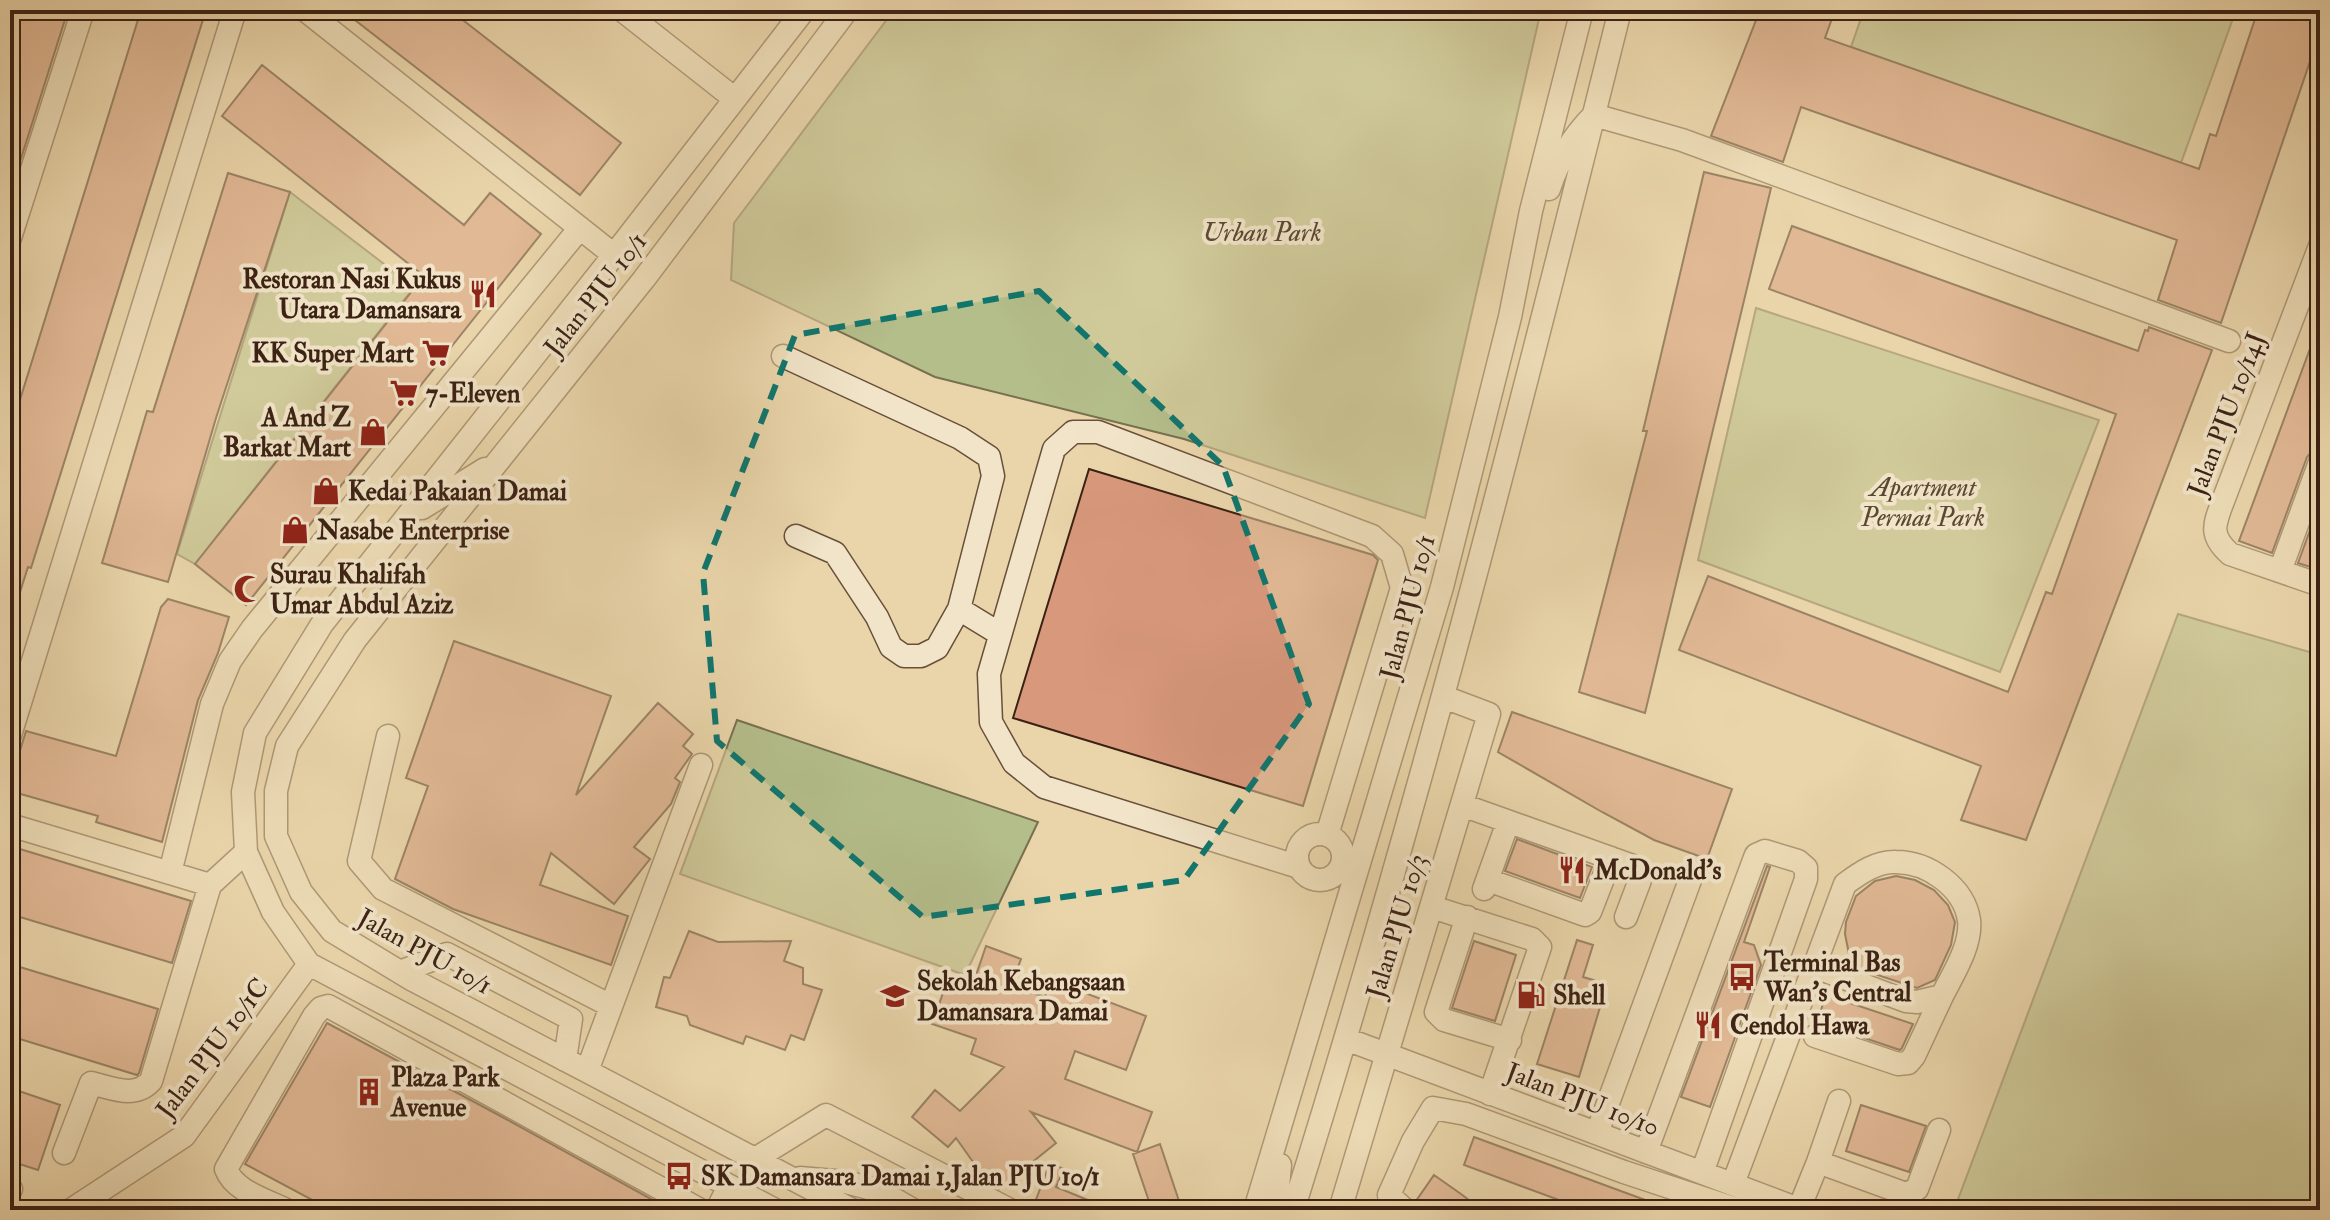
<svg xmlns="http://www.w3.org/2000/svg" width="2330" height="1220" viewBox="0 0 2330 1220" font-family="'IM FELL Double Pica',serif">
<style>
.green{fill:#b4be8b;stroke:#787050;stroke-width:2}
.building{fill:#d8987c;stroke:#3c2214;stroke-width:2}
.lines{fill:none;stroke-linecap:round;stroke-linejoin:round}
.minor-casing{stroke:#684f3a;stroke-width:25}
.minor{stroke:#f1e4c8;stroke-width:22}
.marked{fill:none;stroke:#0f766e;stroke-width:6;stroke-dasharray:16 10;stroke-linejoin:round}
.labels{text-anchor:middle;stroke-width:8;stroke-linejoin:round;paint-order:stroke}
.park-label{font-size:26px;font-style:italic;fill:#5a4932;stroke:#f1e4c8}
.poi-label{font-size:26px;font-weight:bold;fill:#3c2214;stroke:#f1e4c8;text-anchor:start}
.street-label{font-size:26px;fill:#3c2214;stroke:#f1e4c8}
</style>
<rect width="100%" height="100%" fill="#ead5aa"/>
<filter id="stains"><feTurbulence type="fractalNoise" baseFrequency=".0025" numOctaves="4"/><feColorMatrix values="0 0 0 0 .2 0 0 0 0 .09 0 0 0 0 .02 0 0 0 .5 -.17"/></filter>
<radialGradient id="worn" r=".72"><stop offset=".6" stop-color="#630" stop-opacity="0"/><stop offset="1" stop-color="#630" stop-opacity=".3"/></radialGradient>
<path class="green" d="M894,10h647l-116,508 -241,-79 -249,-62 -204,-97 3,-57z
M1864,10h372l-55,153 -330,-116z
M290,192l124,95 -219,277 -18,-10z
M1756,308l343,112 -99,252 -302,-112z
M2178,614l142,41v555h-366z
M737,720l301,102 -73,153 -285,-101z"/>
<path class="building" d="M10,10h58l-57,180h-1z
M141,10h65l-175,558 -3,-1 -15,47 -3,-1v-181z
M342,10h108l171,133 -41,52z
M1760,10h75l-10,28 374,131 11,-35 6,2 42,-126h62v22l-99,291 -63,-23 19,-60 -376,-133 -18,55 -72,-26z
M262,65l202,160 26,-32 51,41 -295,371 -51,-41 229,-288 -202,-160z
M1704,172l67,16 -126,525 -66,-21 68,-261h-4z
M228,173l62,19 -74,226 -48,164 -66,-19 45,-152 6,1z
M1792,226l346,125 7,-21 3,1 1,-4 63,23 -186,490 -65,-20 20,-54 -302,-116 29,-74 300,116 38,-100 6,2 64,-180 -347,-125z
M2318,327l2,121 -8,3 -5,6 -35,96 -33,-12z
M1089,469l284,86 5,5 -75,246 -290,-88z
M2320,503v67l-22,-7z
M168,599l61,18 -11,36 -20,47 -36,142 -66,-20 2,-6 -88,-25v-8l16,-52 90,25 45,-149z
M454,641l157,55 -35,99 82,-92 35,31 -10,12 9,8 -17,24 5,4 -9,22 -37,43 16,12 -36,45 -63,-51 -11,32 88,31 -17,49 -158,-56 -58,-30 33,-93 -22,-8z
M1512,712l220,77 -25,70 -53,-19 -52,-28 -104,-60z
M1517,839l75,28 -12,31 -75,-27z
M10,846l181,55 -19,62 -162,-49z
M1767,866l3,1 -26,75 10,3 7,20 -51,142 -29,-10z
M1896,876l19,4 19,10 14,15 7,17 -4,23 -16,35 -18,8 -58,-19 -10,-15 -4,-20 1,-12 10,-26 19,-15z
M689,931l29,11 73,-1 -7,20 19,7v16l19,6 -18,50 -13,-5 -6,15 -39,-14 -3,8 -53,-19 -3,-9 -31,-9 8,-30 6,1z
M1577,940l16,5 -10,32 24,7 -28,93 -42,-13z
M1474,941l42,14 -21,66 -43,-13z
M986,946l35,13 -10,27 34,11 6,-17 95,36 -20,54 -51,-19 -10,28 87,33 -15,40 -106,-40 25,31 -57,46 -11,-6 -32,-45 -8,9 -36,-30 23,-27 25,21 44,-44 -33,-13 5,-15 -44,-15 16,-45 24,8z
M10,964l148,45 -19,64 -2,2 -127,-39z
M1826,995l87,29 -11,24 -2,2 -83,-28z
M327,1023l179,96 165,91h-340l-86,-46z
M10,1088l50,17 -22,65 -28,-9z
M1861,1105l65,21 -17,46 -63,-21z
M1474,1137l193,71v2h-81l-122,-45z
M1160,1144l22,66h-30l-19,-56z
M1050,1163l14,6 -8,18 56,23h-80z
M1434,1175l27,19 21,16h-57l-9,-9z"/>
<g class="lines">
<defs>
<path id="minor" d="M305,10l309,245
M622,10l113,89
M847,10l-203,269 -289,361 -68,106 -11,45v45l25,56 31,39 81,49 439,230
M1549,189c9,-28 23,-52 45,-74l88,25 547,201
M10,238l73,-228
M2320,246l-97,255c-9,24 -14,34 7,53l90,31
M783,356l177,82 29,19 4,19 -34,133 41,25
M422,508l63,-39
M796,536l39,17 42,64 14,30 13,9h17l16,-8 22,-39
M2280,571l40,-109
M10,735l225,-725
M388,736l-29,125 24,28 228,117
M1462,805l171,61 7,9v5l-14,37
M10,825l200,60
M1297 857a23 23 0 1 1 46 0a23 23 0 1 1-46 0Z
M1299,867l-255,-80 -30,-24 -23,-41 -2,-48 65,-225 19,-17h25l274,104 20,18 10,34 -75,247
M170,873l42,-169 18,-43 22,-32 328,-401
M1488,880l97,35 5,-3 21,-54
M1484,889l24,-67
M1432,907l100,32 8,8 -50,147
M1467,917l-31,95 8,8 66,20
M400,972l47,-18 124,65 -6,41
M1815,1036l83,28 10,-1 6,-7 28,-60
M1346,1039l455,171
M587,1071l114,-306
M1597,1133l96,-261
M1646,1152l108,-292 2,-5 9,-4 33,10 8,7v11l-104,294
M64,1153l27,-70c21,5 44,16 60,-2l59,-196 36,-33
M755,1159l71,-44 184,95
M1818,1162l21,-61
M800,1178l46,4 34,9 33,19
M1733,1184l112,-300c15,-11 32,-23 51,-22 32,0 68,25 73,58 3,25 -16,54 -27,76l-25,6 -11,-1 -91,-34
M10,1189h1
M1799,1209l19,-47 88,32 11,-5 22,-59
M71,1210l113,-74 125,-172
M286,1210c-20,-10 -52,-19 -60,-41l88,-153 7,-8 7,-2 372,204
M717,1210l12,-24
M775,1210l-466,-246 -36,-52 -27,-60 -3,-60 12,-59 67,-109 292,-369 190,-245
M1255,1210l187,-623 68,-270 21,-106 51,-201
M1276,1210l4,-45
M1293,1210c124,-396 227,-798 327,-1200
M1340,1210l149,-496 -45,-17
M1405,1210l-16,-15 24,-54 20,-33 33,6 158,58 115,38"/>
</defs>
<use href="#minor" class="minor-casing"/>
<use href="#minor" class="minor"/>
</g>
<path d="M0 0H2330V1220H0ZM1039,291l184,175 86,238 -125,176 -261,37 -206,-176 -14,-168 92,-238z" fill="#ead5aa" fill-opacity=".55" fill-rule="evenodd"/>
<path class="marked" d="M1039,291l184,175 86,238 -125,176 -261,37 -206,-176 -14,-168 92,-238z"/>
<defs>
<symbol id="restaurant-bare" viewBox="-9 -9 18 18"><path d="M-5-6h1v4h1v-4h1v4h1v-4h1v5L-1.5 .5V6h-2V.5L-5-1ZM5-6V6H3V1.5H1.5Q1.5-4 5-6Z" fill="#8f2418" stroke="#f1e4c8" stroke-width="2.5" paint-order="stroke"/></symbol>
<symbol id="supermarket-bare" viewBox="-9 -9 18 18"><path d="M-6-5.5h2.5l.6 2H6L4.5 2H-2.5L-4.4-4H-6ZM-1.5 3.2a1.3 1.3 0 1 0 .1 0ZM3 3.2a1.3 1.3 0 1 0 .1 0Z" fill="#8f2418" stroke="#f1e4c8" stroke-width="2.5" paint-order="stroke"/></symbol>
<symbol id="shop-bare" viewBox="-9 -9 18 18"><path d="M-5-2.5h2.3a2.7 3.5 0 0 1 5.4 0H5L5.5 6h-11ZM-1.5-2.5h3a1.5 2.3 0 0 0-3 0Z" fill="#8f2418" stroke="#f1e4c8" stroke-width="2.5" paint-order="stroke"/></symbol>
<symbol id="mosque-bare" viewBox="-9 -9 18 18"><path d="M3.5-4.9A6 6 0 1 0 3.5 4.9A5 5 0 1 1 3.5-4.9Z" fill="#8f2418" stroke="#f1e4c8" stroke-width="2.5" paint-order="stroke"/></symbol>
<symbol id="bus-bare" viewBox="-9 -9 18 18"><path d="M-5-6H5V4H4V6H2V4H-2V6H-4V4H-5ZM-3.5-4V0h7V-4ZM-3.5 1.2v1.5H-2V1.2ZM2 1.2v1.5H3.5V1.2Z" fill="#8f2418" stroke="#f1e4c8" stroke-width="2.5" paint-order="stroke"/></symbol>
<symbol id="fuel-bare" viewBox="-9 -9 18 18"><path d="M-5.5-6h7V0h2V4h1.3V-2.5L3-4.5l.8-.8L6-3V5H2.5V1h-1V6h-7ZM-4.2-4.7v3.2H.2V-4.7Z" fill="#8f2418" stroke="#f1e4c8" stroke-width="2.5" paint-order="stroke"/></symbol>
<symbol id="school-bare" viewBox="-9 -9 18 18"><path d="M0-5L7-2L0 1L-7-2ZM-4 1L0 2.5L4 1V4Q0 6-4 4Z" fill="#8f2418" stroke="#f1e4c8" stroke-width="2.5" paint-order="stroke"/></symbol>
<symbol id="building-bare" viewBox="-9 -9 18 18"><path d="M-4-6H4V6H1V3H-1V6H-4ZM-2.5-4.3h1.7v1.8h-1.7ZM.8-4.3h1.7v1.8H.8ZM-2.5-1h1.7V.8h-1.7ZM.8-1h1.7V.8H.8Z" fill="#8f2418" stroke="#f1e4c8" stroke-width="2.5" paint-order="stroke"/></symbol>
</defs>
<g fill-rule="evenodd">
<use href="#restaurant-bare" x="463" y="274" width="40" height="40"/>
<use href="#supermarket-bare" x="416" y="333" width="40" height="40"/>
<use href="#supermarket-bare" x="384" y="373" width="40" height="40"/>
<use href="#shop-bare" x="353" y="412" width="40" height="40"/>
<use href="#shop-bare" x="306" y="471" width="40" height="40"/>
<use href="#shop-bare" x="275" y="510" width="40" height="40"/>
<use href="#mosque-bare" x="228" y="569" width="40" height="40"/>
<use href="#restaurant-bare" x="1552" y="850" width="40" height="40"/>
<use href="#bus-bare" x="1722" y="957" width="40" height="40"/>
<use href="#fuel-bare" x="1511" y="975" width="40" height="40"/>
<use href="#school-bare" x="875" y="976" width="40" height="40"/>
<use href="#restaurant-bare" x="1688" y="1005" width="40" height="40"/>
<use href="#building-bare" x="349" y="1072" width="40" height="40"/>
<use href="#bus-bare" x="659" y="1156" width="40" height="40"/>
</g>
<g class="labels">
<g class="park-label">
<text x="1262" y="241">Urban Park</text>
<text x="1923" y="496">Apartment<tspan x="1923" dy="30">Permai Park</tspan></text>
</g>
<g class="poi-label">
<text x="461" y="288" text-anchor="end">Restoran Nasi Kukus<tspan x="461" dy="30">Utara Damansara</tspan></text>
<text x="414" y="362" text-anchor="end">KK Super Mart</text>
<text x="426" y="402">7-Eleven</text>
<text x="351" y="426" text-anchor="end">A And Z<tspan x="351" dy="30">Barkat Mart</tspan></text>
<text x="348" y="500">Kedai Pakaian Damai</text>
<text x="317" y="539">Nasabe Enterprise</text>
<text x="270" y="583">Surau Khalifah<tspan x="270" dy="30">Umar Abdul Aziz</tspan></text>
<text x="1594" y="879">McDonald's</text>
<text x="1764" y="971">Terminal Bas<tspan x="1764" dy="30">Wan's Central</tspan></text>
<text x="917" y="990">Sekolah Kebangsaan<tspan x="917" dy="30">Damansara Damai</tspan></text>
<text x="1553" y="1004">Shell</text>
<text x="1730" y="1034">Cendol Hawa</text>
<text x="391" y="1086">Plaza Park<tspan x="391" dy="30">Avenue</tspan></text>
<text x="701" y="1185">SK Damansara Damai 1,Jalan PJU 10/1</text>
</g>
<g class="street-label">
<text transform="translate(595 294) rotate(-52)" y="9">Jalan PJU 10/1</text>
<text transform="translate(2226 414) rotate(-69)" y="9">Jalan PJU 10/14J</text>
<text transform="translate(1407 607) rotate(-75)" y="9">Jalan PJU 10/1</text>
<text transform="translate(1396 926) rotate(-73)" y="9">Jalan PJU 10/3</text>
<text transform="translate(425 951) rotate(29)" y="9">Jalan PJU 10/1</text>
<text transform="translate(212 1048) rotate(-53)" y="9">Jalan PJU 10/1C</text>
<text transform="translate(1583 1099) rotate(21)" y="9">Jalan PJU 10/10</text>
</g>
</g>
<rect width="2330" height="1220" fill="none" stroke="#ead5aa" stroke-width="40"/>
<rect x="12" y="12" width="2306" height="1196" fill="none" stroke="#3c2214" stroke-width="4"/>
<rect x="20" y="20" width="2290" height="1180" fill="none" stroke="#3c2214" stroke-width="2"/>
<rect width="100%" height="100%" filter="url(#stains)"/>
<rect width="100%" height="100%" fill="url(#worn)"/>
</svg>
